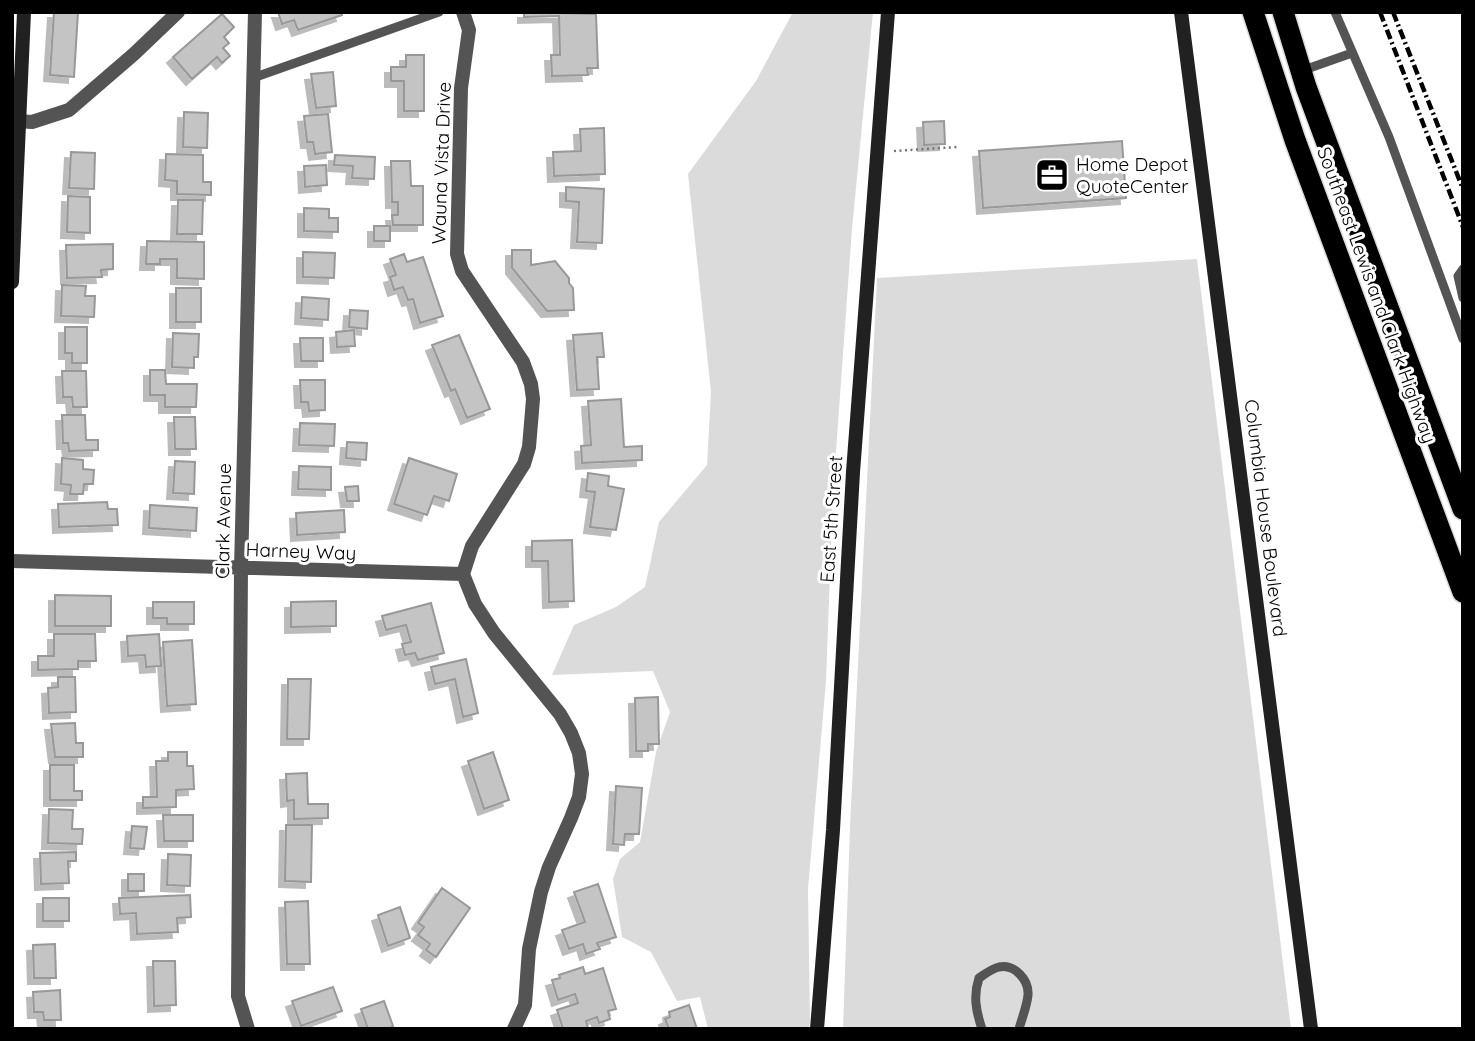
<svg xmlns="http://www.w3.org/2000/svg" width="1475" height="1041" viewBox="0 0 1475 1041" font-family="Quicksand,sans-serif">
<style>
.green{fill:#dbdbdb}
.building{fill:#c4c4c4;stroke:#989898;stroke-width:2;filter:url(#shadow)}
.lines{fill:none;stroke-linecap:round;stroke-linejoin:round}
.highway-casing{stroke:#dbdbdb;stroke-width:24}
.path{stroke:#767676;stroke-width:2.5;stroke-dasharray:2 3.5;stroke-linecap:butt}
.lane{stroke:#545454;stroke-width:9}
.street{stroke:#545454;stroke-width:14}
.secondary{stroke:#212121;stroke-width:14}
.highway{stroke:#000;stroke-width:21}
.rail{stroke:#000;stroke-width:4.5;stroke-dasharray:10 3.5 2 3.5;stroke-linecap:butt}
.labels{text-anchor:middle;stroke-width:6;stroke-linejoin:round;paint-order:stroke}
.street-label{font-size:19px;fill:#000;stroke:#fff}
.poi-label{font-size:19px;fill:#000;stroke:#fff;text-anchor:start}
</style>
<defs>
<filter id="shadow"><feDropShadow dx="-6" dy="6" stdDeviation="0" flood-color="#0004"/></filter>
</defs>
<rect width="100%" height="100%" fill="#fff"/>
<path class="green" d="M793,12h80l-21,217 -19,264 -7,188 -18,208 2,132 -1,8h-101l-8,-32 -23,4 -26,-49 -29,-15 -9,-58 7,-20 20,-17 16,-90 14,-40 -17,-41 -101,4 22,-50 42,-18 29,-20 14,-65 48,-57 4,-73 -23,-218 68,-93z
M1197,259l94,770h-448l7,-202 27,-549z"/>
<path class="building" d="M54,12h24l-4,65 -24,-2z
M278,12h63l1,3 -44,15 -4,-10 -12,4z
M524,12l72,2 2,54h-11l1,7 -36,1 -1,-21h9l-1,-39 -35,1z
M222,14l12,13 -10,10 5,6 -6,5 7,8 -8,7 -5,-6 -25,22 -19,-22z
M406,55h18v56h-20v-30h-13v-14h15z
M333,72l3,34 -20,2 -5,-34z
M184,112l24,1 -1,35 -24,-1z
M328,114l4,38 -17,2 -2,-12h-6l-3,-26z
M944,121l1,23 -21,1 -1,-23z
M604,128l1,46 -51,2 -1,-24 28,-1 -1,-22z
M1122,141l4,57 -143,10 -4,-57z
M71,152l24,1 -1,36 -25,-1z
M166,154l37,1v27h8v13l-34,-1v-13l-12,-1z
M335,155l40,2 -1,22 -22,-1 1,-12 -19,-1z
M391,161h19l1,25h12v39h-30l-1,-10h6v-13h-6z
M326,165l1,20 -22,2 -1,-21z
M566,187l38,2 -2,54 -25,-1 2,-40 -13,-1z
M68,196l22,1v36l-23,-1z
M178,200h25l-1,34h-25z
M304,208l25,1v9h9v14l-34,-1z
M374,226h16v15h-16z
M147,241l57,1v37l-27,-1v-19h-17v5h-14z
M113,244v25l-12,1 1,7 -35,1 -1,-33z
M512,250h19v15l24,-4 14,17v5l4,5 1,22 -27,1 -35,-43z
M303,252l32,1 -1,25 -31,-1z
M404,254l3,8 16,-5 20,59 -23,7 -7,-24 -5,1 -5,-13 -9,3 -4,-13 6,-2 -6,-16z
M62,285l24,1 -1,10h10l-1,21 -33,-1z
M176,288h25v34h-25z
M302,297l27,2 -1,21 -27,-2z
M350,310l18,1 -1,18 -18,-2z
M65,327h22v36h-15v-10h-7z
M354,330l1,16 -18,1 -1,-15z
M173,333l26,1 -1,23h-4v11l-22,-1z
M602,333l2,24h-7l2,32 -22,1 -4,-55z
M459,335l31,74 -23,9 -12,-29 -4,2 -19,-46z
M300,338h23v23h-22z
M150,370h15l1,14h31l-1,23h-31v-12h-15z
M62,371h24l1,36h-14l-1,-10h-9z
M300,380h25v30l-16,1 -1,-9h-7z
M621,399l3,48 18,-1v14l-60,3 -1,-17 10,-1 -3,-44z
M62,415h23l1,25h12v10l-29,1 -1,-8h-5z
M174,417h21l1,32h-21z
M300,423l35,1 -1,22 -35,-1z
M347,442l20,1 -1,17 -20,-2z
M62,458l21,2v9l11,1 -1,14h-9l-1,10h-13l1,-9 -10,-1z
M409,458l48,16 -8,27 -15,-5 -7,19 -33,-11z
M175,461l20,1 -1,32 -21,-1z
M299,466l32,1v23l-33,-1z
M588,473l21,3 -1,10 16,3 -8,41 -26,-3 5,-35 -9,-1z
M358,486l1,15h-12l-2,-14z
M107,502l1,7h9l1,16 -59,2 -1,-23z
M150,505l47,3 -1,23 -47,-3z
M344,510l1,22 -48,3 -1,-22z
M572,540l2,61 -25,1 -1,-41h-16v-20z
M55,595l56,1v30h-56z
M336,601v25l-45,1v-25z
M153,602h41v22h-27v-6h-14z
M431,603l13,50 -26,7 -3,-7 -10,2 -3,-11 9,-2 -5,-17 -20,5 -4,-14z
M54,634h41l1,27h-18v8l-40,1v-14h16z
M159,634l2,32 -15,1 -1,-12 -17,1 -1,-20z
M192,640l4,64 -29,2 -4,-64z
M466,659l12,54 -15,4 -8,-38 -20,5 -4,-17z
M58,677h17l1,35 -27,1 -1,-25 10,-1z
M288,679h23l-2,60h-22z
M658,697l1,47h-11v7h-12l-1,-53z
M75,723l1,20h7v14h-28l-4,-33z
M168,752h19v14h6l1,23 -18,1v17l-33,1v-11h14l-1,-36h12z
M493,752l16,48 -25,9 -16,-48z
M50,765h24v26h8v9h-32z
M307,773l1,31h20v14l-34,1v-19l-7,1 -1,-27z
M616,786l26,2 -3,46h-14l-1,11 -11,-1z
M49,809l24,1 -1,19h11l-1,15 -34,-1z
M163,815h30v26h-29z
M286,825h26l-1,57 -26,-1z
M132,826l15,1 -3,22 -14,-1z
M76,852v9h-8l1,22 -28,1 -1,-31z
M168,854l23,1 -1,31 -23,-1z
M128,874h16v17h-16z
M598,884l18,53 -19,6 3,6 -14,5 -3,-10 -14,5 -7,-19 23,-8 -11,-30z
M442,888l28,20 -34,49 -10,-7 4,-6 -12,-9 6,-8 -6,-4z
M190,895l1,22 -14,1 1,14 -41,2 -1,-21 -16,1 -1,-16z
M43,898h26v23h-26z
M308,901l2,63h-23l-2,-62z
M400,907l10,31 -22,8 -10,-31z
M55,944l1,34h-22l-1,-33z
M153,961h22l1,44 -22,1z
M583,967l2,7 18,-6 13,41 -8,2 2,8 -11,4 -2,-6 -11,4 2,7 -25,1 -6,-19 21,-7 -3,-9 -17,6 -6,-20 8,-2 -1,-3z
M333,987l9,24 -41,15 -9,-25z
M60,990l1,30h-17l-1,-8h-9l-1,-20z
M384,1001l9,25 -5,3h-20l-7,-20z
M689,1005l8,24h-28l-4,-10 5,-2 -1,-5z"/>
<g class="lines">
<defs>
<path id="highway" d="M1253,12l42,128 168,452
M1283,12l23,75 157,422"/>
</defs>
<use href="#highway" class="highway-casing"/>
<path class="path" d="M894,151l63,-4"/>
<path class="lane" d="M1335,12l54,125 74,202
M1301,71l51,-18
M253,78l186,-66
M1463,269l-5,7 5,22
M982,1029c-6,-18 -9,-33 -3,-51 6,-4 12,-9 20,-11 16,-3 30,13 29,28 -1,11 -6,23 -9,34"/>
<path class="street" d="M463,12l6,18 -8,58 -4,166 5,17 61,91 8,22 2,15 -4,48 -5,17 -52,82 -9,28 12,30 19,29 66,81 11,19 8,20 3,21 -3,23 -8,21 -22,49 -8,25 -12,57 -4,56 -11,24
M18,121l14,1 37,-12 65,-56 44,-42
M12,561l451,13
M248,1029l-10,-33 3,-428 14,-556"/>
<path class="secondary" d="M1181,12l130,1017
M12,282l12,-270
M817,1029l16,-199 20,-358 35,-460"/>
<use href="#highway" class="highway"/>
<path class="rail" d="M1380,12l83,215
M1393,12l70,177"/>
</g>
<defs>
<symbol id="office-square" viewBox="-11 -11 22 22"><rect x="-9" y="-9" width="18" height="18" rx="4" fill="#000" stroke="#fff"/><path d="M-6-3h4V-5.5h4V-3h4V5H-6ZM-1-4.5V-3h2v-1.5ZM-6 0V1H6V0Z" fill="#fff"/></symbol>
</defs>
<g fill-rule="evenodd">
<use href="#office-square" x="1033" y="156" width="38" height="38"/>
</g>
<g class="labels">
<g class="street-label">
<text transform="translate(441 163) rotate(-88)" y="7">Wauna Vista Drive</text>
<text transform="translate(1377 295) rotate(70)" y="7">Southeast Lewis and Clark Highway</text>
<text transform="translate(1266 518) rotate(83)" y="7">Columbia House Boulevard</text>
<text transform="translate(831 519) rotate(-86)" y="7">East 5th Street</text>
<text transform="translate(223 521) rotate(-89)" y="7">Clark Avenue</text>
<text transform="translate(301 551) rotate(2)" y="7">Harney Way</text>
</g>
<g class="poi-label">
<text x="1076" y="171">Home Depot<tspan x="1076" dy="22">QuoteCenter</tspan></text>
</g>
</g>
<rect width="1475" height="1041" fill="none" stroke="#000000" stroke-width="28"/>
</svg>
